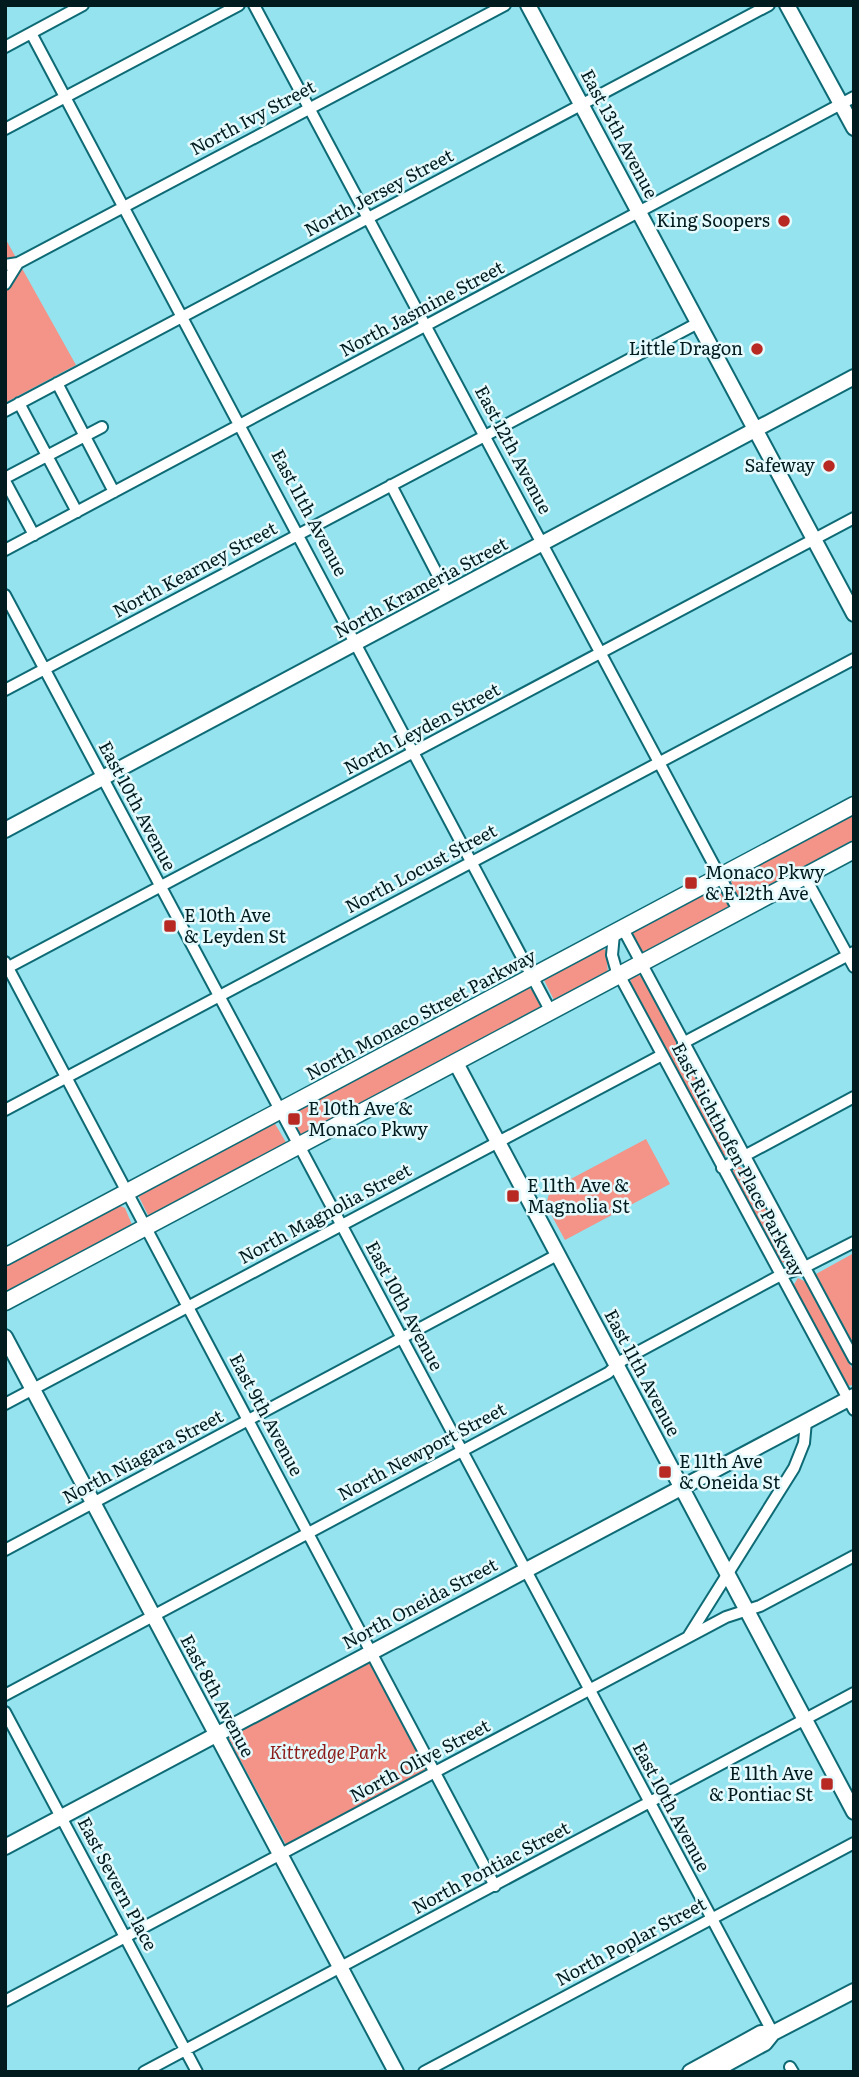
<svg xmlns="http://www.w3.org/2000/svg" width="859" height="2077" viewBox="0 0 859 2077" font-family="Literata,serif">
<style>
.green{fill:#f49387}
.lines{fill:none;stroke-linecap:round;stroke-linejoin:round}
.street-casing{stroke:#0e6a75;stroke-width:14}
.secondary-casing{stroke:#0e6a75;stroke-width:18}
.primary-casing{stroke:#0e6a75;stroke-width:19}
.street{stroke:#fff;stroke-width:10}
.secondary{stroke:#fff;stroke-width:14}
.primary{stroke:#fff;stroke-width:16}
.poi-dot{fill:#b82924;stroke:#e4fafd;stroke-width:2.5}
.labels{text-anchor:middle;stroke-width:5;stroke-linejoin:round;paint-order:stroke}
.street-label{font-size:18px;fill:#021b1e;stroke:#e4fafd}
.poi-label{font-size:18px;fill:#021b1e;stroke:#e4fafd;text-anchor:start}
.park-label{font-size:18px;font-style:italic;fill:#8b1b18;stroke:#e4fafd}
</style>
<rect width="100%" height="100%" fill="#94e3ef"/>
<path class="green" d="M5,238l71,127 -71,38z
M854,813v32l-112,57 -11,-17 1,-7z
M718,888l6,5 6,15 -86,46 -3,-2 -10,-20z
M602,947l4,4 2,23 -53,28 -12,-24z
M636,974l7,3 90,168 1,6 -6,5 -6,-1 -91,-171 -1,-6z
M528,987l6,5 7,16 -239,129 -12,-23z
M274,1122l13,22 -138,73 -11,-22z
M646,1139l24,45 -105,56 -19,-35 4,-15z
M739,1166l7,5 44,82 2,6 -4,5 -10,-3 -44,-83 -1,-8z
M118,1205l7,3 8,19 -128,69v-33z
M854,1253v92l-38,-71z
M798,1278l8,4 48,90v13l-9,1 -52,-100z
M370,1661l58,107 -142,77 -58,-108z"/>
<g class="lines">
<defs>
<path id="street" d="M254,5l485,907
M31,33l520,979
M5,47l78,-42
M5,129l234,-124
M5,265l13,-2 487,-258
M5,284l13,-21
M57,383l57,109
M19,403l58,109
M5,411l764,-406
M5,478l97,-51
M5,481l29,54
M391,485l57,110
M5,550l849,-453
M5,595l768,1438
M5,690l693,-367
M805,877l49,90
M623,929l231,430
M614,934l-2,21 4,14 238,441
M5,962l490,924
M5,969l849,-451
M683,1043l171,-91
M5,1110l849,-451
M722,1168l132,-71
M5,1404l657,-349
M5,1550l552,-295
M688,1637l106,-169 10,-25 2,-22
M5,1695l603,-322 15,-13 156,-84 26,-9 49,-25
M5,1712l192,360
M5,2001l721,-384 34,-11 94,-50
M790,2067l3,5
M144,2072l710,-379
M424,2072l430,-229"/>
<path id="secondary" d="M528,5l326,609
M787,5l67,123
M5,830l849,-453
M456,1063l398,749
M5,1337l391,735
M5,1847l849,-451
M690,2072l71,-39h12
M712,2072l53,-29 8,-10 81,-42"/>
<path id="primary" d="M5,1257l849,-452
M5,1302l849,-452"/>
</defs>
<use href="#street" class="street-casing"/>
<use href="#secondary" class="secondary-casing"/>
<use href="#primary" class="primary-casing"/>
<use href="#street" class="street"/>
<use href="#secondary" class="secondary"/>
<use href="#primary" class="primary"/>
</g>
<g class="poi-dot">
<circle cx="784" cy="221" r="7"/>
<circle cx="757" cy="349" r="7"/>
<circle cx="829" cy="466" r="7"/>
<rect x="684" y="876" width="14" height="14" rx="3.5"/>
<rect x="163" y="919" width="14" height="14" rx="3.5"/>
<rect x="287" y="1112" width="14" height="14" rx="3.5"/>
<rect x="506" y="1189" width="14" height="14" rx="3.5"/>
<rect x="658" y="1465" width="14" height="14" rx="3.5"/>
<rect x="820" y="1777" width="14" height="14" rx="3.5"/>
</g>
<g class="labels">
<g class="street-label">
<text transform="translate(253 118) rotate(-28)" y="6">North Ivy Street</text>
<text transform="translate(619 134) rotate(62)" y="6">East 13th Avenue</text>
<text transform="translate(379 193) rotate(-28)" y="6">North Jersey Street</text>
<text transform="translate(422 309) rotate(-28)" y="6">North Jasmine Street</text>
<text transform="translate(513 450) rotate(62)" y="6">East 12th Avenue</text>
<text transform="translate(309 513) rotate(62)" y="6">East 11th Avenue</text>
<text transform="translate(195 570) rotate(-28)" y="6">North Kearney Street</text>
<text transform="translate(421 588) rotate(-28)" y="6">North Krameria Street</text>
<text transform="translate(422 729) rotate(-28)" y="6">North Leyden Street</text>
<text transform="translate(137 806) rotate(62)" y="6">East 10th Avenue</text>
<text transform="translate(421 869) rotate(-28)" y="6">North Locust Street</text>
<text transform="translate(421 1015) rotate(-28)" y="6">North Monaco Street Parkway</text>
<text transform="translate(738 1160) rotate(62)" y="6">East Richthofen Place Parkway</text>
<text transform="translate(325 1214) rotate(-28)" y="6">North Magnolia Street</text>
<text transform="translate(404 1306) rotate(62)" y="6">East 10th Avenue</text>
<text transform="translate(642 1373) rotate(62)" y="6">East 11th Avenue</text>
<text transform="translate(266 1415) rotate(62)" y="6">East 9th Avenue</text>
<text transform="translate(422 1452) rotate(-28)" y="6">North Newport Street</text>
<text transform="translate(143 1457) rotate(-28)" y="6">North Niagara Street</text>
<text transform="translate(420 1604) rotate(-28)" y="6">North Oneida Street</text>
<text transform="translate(217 1696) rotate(62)" y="6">East 8th Avenue</text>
<text transform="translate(420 1761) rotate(-28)" y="6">North Olive Street</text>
<text transform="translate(671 1807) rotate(62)" y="6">East 10th Avenue</text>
<text transform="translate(491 1868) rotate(-28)" y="6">North Pontiac Street</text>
<text transform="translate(117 1884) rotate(62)" y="6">East Severn Place</text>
<text transform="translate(631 1942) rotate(-28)" y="6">North Poplar Street</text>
</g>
<g class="poi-label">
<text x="770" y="227" text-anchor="end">King Soopers</text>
<text x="743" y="355" text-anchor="end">Little Dragon</text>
<text x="815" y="472" text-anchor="end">Safeway</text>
<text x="705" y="879">Monaco Pkwy<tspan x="705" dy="21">&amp; E 12th Ave</tspan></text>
<text x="184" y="922">E 10th Ave<tspan x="184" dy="21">&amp; Leyden St</tspan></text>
<text x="308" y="1115">E 10th Ave &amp;<tspan x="308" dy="21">Monaco Pkwy</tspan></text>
<text x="527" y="1192">E 11th Ave &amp;<tspan x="527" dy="21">Magnolia St</tspan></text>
<text x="679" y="1468">E 11th Ave<tspan x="679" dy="21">&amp; Oneida St</tspan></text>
<text x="813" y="1780" text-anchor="end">E 11th Ave<tspan x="813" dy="21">&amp; Pontiac St</tspan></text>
</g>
<g class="park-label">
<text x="328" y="1759">Kittredge Park</text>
</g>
</g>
<rect width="859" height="2077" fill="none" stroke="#021b1e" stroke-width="14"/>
</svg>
